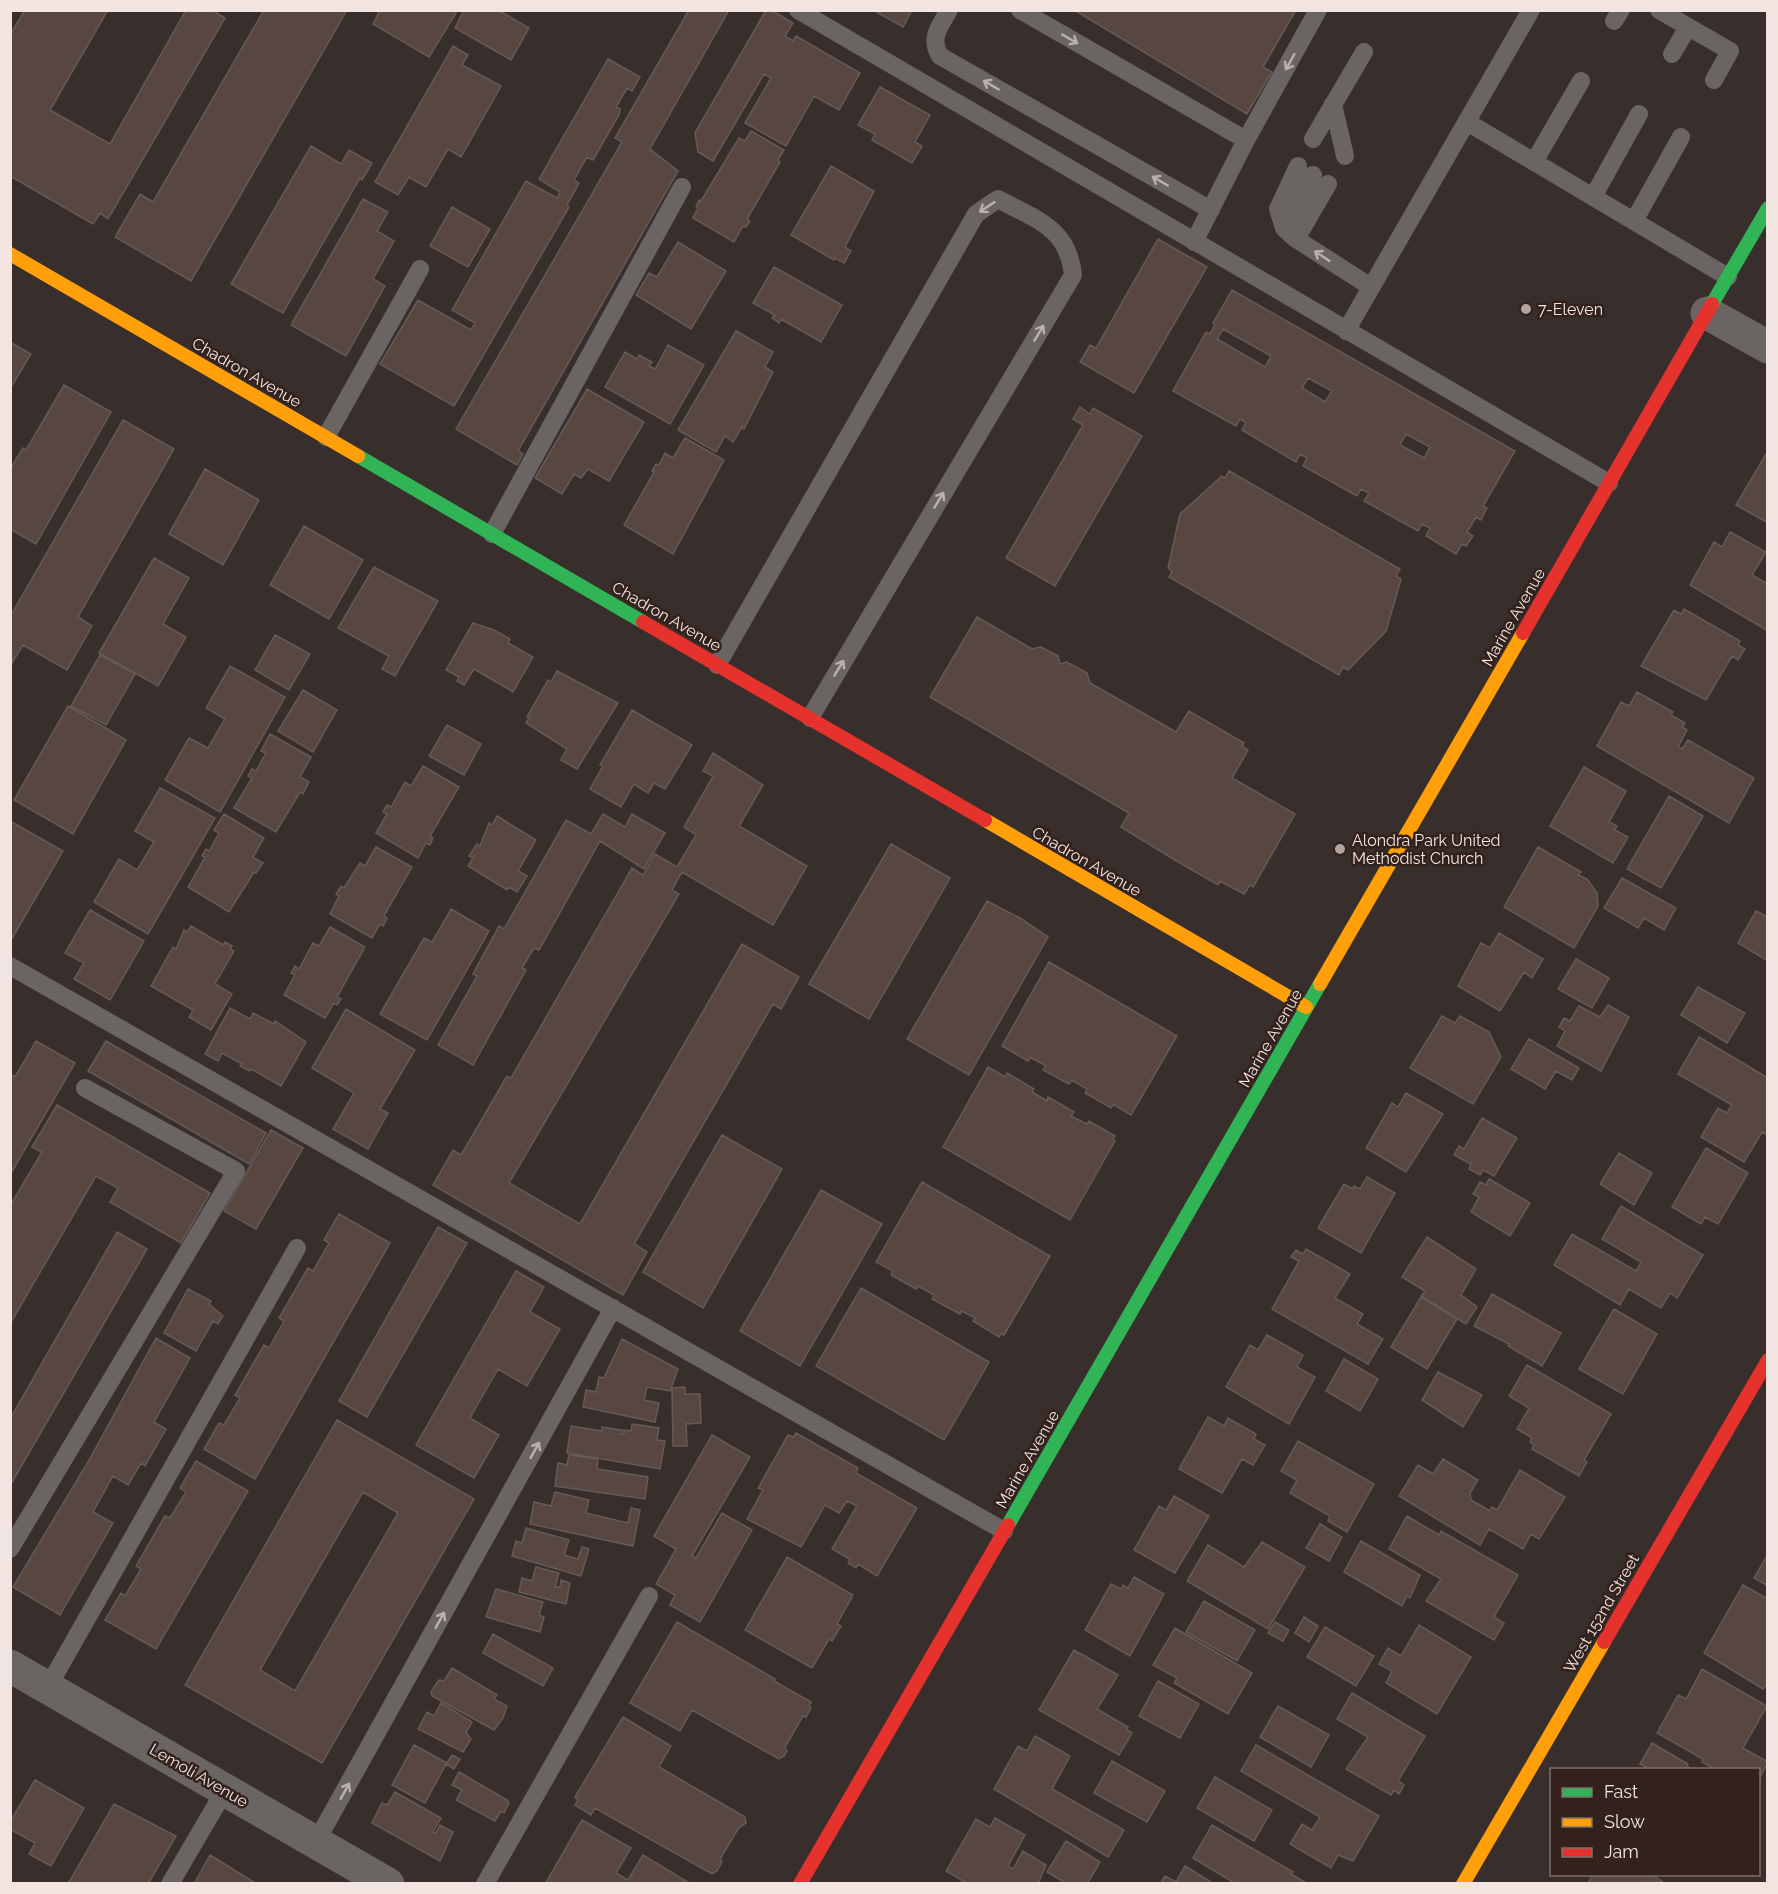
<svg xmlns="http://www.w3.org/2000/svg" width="1778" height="1894" viewBox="0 0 1778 1894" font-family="Raleway,sans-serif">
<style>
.building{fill:#584641;stroke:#645b59;stroke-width:1.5;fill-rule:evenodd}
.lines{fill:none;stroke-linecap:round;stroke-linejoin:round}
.lane{stroke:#6a6463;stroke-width:18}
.street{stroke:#6a6463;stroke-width:33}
.fast{stroke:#30b455;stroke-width:14}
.slow{stroke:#ff9f0a;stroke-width:14}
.jam{stroke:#e5322d;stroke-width:14}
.oneway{stroke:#bcb1af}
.poi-dot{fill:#b1a5a2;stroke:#33211c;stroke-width:2}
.labels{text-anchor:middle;stroke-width:5;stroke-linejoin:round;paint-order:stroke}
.poi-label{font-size:16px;fill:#f2e5e1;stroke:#33211c;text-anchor:start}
.street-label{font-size:16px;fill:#f2e5e1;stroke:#33211c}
</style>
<rect width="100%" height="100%" fill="#382e2c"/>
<path class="building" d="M25,10h83l-58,100 60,34 76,-134h26l13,8 -117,201 -8,-6 -7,11 -83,-48v-141z
M264,10h83l-156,271 -76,-44 25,-43 13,8z
M380,10h72l4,3 -27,44 -56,-33z
M464,10h34l31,18 -18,32 -56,-32z
M689,10h40l-79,139 28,22 -160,280 5,3 -6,11 -61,-36 166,-287 -7,-4z
M766,10h5l22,13 -8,13 8,5 3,-5 64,37 -21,37 -25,-14 -28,50 -41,-23 26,-45 -7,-4 -51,87 -15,-9 -3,-19z
M873,10h39l-9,17z
M1074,10h222l-33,57 9,5 -25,42z
M453,46l15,9 -6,10 39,21 -40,71 -13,-8 -22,38 -17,-10 -11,18 -23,-13z
M608,59l32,18 -8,14 -5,-3 -11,19 4,2 -1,6 -26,45 -6,-3 -13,23 5,3 -12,22 2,2 -115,199 -74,-42 38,-64 53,30 4,-7 -23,-13 74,-129 31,17 3,-6 -21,-13z
M880,87l50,28 -15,27 7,4 -10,17 -40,-23 3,-6 -17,-9z
M751,131l33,19 -6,10 2,2 -33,57 3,2 -4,6 -3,-1 -9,16 -41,-24 5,-10 -2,-2 3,-6 2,1 38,-63 6,3z
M311,146l30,18 8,-14 23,13 -10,17 -2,-2 -77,135 -52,-29z
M831,166l43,25 -29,56 6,4 -7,12 -9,-5 -1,2 -43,-25z
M363,199l25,13 -11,19 17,10 -21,38 12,7 -39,70 -55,-31z
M452,207l38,22 -22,38 -38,-21z
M1158,239l49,28 -73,126 -54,-31 10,-17 6,3z
M678,242l48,29 -35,58 -55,-34 13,-22 8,4z
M774,267l68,38 -21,37 -40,-23 -2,4 -7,-5 3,-3 -22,-12z
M1232,290l283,161 -32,55 4,2 -6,12 -5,-3 -9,15 6,4 -7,10 -4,-2 -6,10 -30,-18 4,-8 -8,-4 -4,7 -54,-30 5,-8 -8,-4 -4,7 -54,-30 4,-8 -7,-4 -4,8 -54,-32 4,-7 -6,-4 -4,7 -63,-35 33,-59 4,2 5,-10 -2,-1zM1223,329l48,27 -6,11 -48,-28zM1308,378l24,13 -7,11 -23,-14zM1406,434l24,13 -6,11 -24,-13z
M736,331l37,21 -8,15 8,5 -29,57 -2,-2 -9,15 -8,-6 -9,16 -38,-22z
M10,342l21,12 -21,35z
M668,345l36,20 -34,59 -65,-37 20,-35 12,7 2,-4 13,7 -3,4 6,3z
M64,385l47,27 -75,132 -26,-15v-60l13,-21 3,2z
M587,389l57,33 -35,59 -21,-12 -7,9 -7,-4 -12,20 -27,-16z
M1080,407l10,7 3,-6 49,28 -87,150 -49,-28 77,-133 -10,-6z
M123,420l51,29 -96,168 14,9 -25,44 -44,-25 -11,18 -2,-46z
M685,438l39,22 -51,94 -49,-29 30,-53 -2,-1 4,-7 3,1 6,-12 8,5z
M1766,454h2v69l-32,-18z
M205,469l54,31 -36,65 -54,-31z
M1229,471l171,98 -4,7 5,3 -15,52 -38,39 -5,-3 -4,8 -170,-98 3,-6 -4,-3 12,-54 42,-38 3,2z
M304,526l59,34 -34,59 -59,-34z
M1730,532l36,20 -14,23 16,9v47l-78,-46 24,-43 8,5z
M154,558l35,20 -26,46 23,13 -28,49 -59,-33z
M374,567l64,34 -43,75 -13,-7 7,-13 -51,-28z
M1684,609l56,32 -2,4 7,4 -7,11 -6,-4 -26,44 -65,-34 33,-56 7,4z
M977,617l55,32 9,-2 17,9 2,8 7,-2 20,11 3,10 86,49 13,-21 55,32 -2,3 6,4 -16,28 63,36 -42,73 -3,-2 -6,9 -24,-13 -2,4 -43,-25 -54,-33 8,-14 -199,-116z
M473,623l21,7 16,9 -2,4 25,14 -20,35 -39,-23 -10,16 -7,-4 2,-4 -13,-7z
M275,635l35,19 -21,36 -34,-20z
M100,655l35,19 -29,51 -35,-19z
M230,666l55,31 -65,115 -55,-32 24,-42 19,10 17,-29 -19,-11z
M557,671l61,32 -41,66 -16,-9 6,-11 -41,-26 3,-5 -2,-1 21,-37 3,2z
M303,690l34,20 -24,42 -35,-21z
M1637,692l36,20 -2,3 14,8 -3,4 5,3 -9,17 4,2 6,-9 66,38 -25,45 -132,-77 24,-44 8,4z
M68,706l58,34 -53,94 -59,-34z
M632,710l60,35 -27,44 -11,-6 -6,10 -14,-9 -13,23 -31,-18 13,-23 -3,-1z
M447,725l34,19 -17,31 -35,-19z
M270,734l41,23 -11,20 9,5 -6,12 -3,-2 -24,40 -42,-24 18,-30 -4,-2 4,-7 4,2 10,-18 -5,-2z
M713,753l50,32 -24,41 68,40 -34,59 -91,-53 -10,18 7,4 -170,289 71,41 162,-280 57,33 -18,32 -8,-5 -139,240 13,8 -24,43 -190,-110 20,-35 8,5 46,-79 4,2 121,-210 11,7 12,-21 22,13 19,-32 -12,-8 29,-51 -10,-5z
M423,766l36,21 -29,49 3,2 -3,7 -4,-2 -8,15 -42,-25 11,-19 -4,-2 4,-7 4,2 14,-25 6,4z
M1584,767l42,24 -17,31 8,4 -2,4 13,7 -15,26 -63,-37z
M160,788l55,30 -67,116 -54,-32 25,-43 18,11 17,-28 -19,-11z
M1669,796l34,20 -42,72 -34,-19z
M224,814l40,24 -11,19 10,6 -7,10 -2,-1 -25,40 -41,-25 17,-30 -3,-1 4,-7 3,2 10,-18 -5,-3z
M603,814l22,13 7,-13 33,19 -21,36 -44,-28 -61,109 -5,-2 -12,20 4,2 -53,95 -35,-20 39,-69 -4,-2 26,-48 5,3 62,-109 25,14z
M497,816l39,24 -18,31 9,5 -10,16 -8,-5 -2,3 -39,-24 5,-8 -4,-2 8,-12 3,2 9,-23 3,2z
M10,821l53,30 -53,91z
M891,844l59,34 -81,141 -60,-35z
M376,847l36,20 -28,49 3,2 -4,8 -3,-2 -8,14 -42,-24 9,-18 -3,-2 5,-8 3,2 16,-25 5,3z
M1538,847l43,25 -3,3 9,4 10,14 1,13 -24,42 -70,-41z
M1622,878l54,30 -12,22 -20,-12 -6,10 -34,-20z
M987,901l33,17 28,19 -79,138 -62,-36z
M451,909l38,22 -62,109 -47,-26 44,-76 8,4z
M90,910l54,31 -34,59 -36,-21 10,-16 -19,-10z
M1756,911l12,6v44l-30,-18z
M191,926l32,19 2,-3 7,4 -2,3 4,2 -19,33 17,10 -21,36 -22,-13 4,-7 -42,-24 22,-39 3,2 8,-19 3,2z
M330,927l35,20 -28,50 4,2 -4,6 -3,-2 -9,15 -41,-23 11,-20 -4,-2 4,-7 4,3 14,-26 6,3z
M1499,933l44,26 -11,19 -8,-6 -24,39 -42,-25 23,-43 9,5z
M1576,959l33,19 -17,30 -34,-19z
M1049,962l128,74 -46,79 -18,-11 -2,4 -26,-15 2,-4 -15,-9 -3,4 -26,-14 3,-4 -16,-9 -2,4 -26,-15z
M1698,987l47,26 -18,30 -46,-28z
M1608,1005l21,12 -28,54 -44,-25 8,-15 -6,-4 5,-9 6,3 9,-15 21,11z
M230,1008l20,11 3,-6 21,11 1,-3 31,21 -25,44 -30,-17 -1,2 -10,-5 2,-2 -20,-11 -4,8 -13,-7z
M346,1009l69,41 -35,59 8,4 -20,36 -35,-20 21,-36 -42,-25z
M1442,1016l13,7 5,-7 29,16 12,25 -28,47 -63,-36z
M1699,1037l69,41v57l-6,-3 -18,30 -43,-25 17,-29 9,5 5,-8 -54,-31z
M1529,1039l50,29 -7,12 -16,-9 -11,18 -34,-20z
M36,1041l39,22 -65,112v-101l5,3z
M106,1041l160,92 -17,31 -161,-93z
M988,1067l17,10 2,-4 27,16 -2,3 15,9 1,-4 26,15 -3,4 16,8 2,-3 26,15 -2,3 2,2 -45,79 -127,-73z
M1406,1093l37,21 -37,58 -40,-24 26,-45 6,4z
M57,1105l153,88 -29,50 -71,-41 8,-14 -22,-12 -86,148v-118l32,-54 -10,-5z
M1482,1118l35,20 -23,38 -11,-6 -3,5 -11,-6 2,-5 -17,-9 5,-9 5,3z
M271,1130l32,18 -47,81 -32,-18z
M722,1135l60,34 -79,139 -60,-36z
M1706,1148l42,25 -30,51 -13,-7 -4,7 -29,-17z
M1619,1153l33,20 -18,32 -34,-21z
M1367,1177l28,16 -34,60 -43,-25 26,-44 9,5 1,-3 6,3z
M1489,1179l41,24 -20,33 -39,-24 8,-15 -6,-3 7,-12 6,3z
M922,1182l128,74 -46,79 -3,-1 -2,3 -26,-16 2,-3 -13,-7 -2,3 -28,-15 2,-4 -16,-9 -2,3 -25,-14 2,-4 -17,-9z
M821,1190l61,34 -82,142 -60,-35z
M1621,1206l82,49 -26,43 -7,-5 -9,15 -32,-19 -9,16 -66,-40 18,-31 64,37 5,-9 -39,-23z
M339,1214l51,29 -135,236 -51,-30 15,-26 5,2 16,-27 -5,-3 29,-50 5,3 15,-27 -5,-3 29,-50 5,3 16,-28 -5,-3z
M438,1227l29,16 -100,174 -28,-16z
M117,1232l30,17 -137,237v-67z
M1427,1237l49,32 -15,26 16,12 -11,17 -45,-28 4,-5 -23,-14z
M1306,1249l44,25 -15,24 28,16 -6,10 26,15 -15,25 -96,-55 27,-48 -8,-4 5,-7 7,4z
M516,1271l28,16 -14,25 30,17 -33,57 -29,-17 -28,49 29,17 -25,43 -58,-33z
M861,1288l128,74 -45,78 -128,-74z
M188,1289l23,12 -2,3 14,12 -5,8 -5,-3 -17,30 -32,-18z
M1492,1294l69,39 -19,33 -34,-20 1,-2 -35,-18z
M1421,1297l36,22 -30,50 -36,-22z
M1614,1309l43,25 -34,60 -44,-25z
M1267,1335l36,20 -6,12 18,10 -26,47 -63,-37 24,-42 8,5z
M156,1338l34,20 -36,64 12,7 -21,37 -4,-3 -13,22 -15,-9 -20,36 20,11 -53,92 -47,-28 75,-125z
M622,1339l56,30 -8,22 -23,-4 -3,13 15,3 -4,19 -72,-15 3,-17 10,2 3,-15 5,1z
M1344,1359l34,20 -18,32 -34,-20z
M1527,1365l84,49 -27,46 3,2 -8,14 -47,-27 2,-4 -4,-3 2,-4 -15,-9 12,-21 -20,-12z
M1438,1372l44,23 -19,32 -41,-27z
M685,1387v7h15l1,29 -15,1 1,22h-14l-1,-58z
M1208,1417l16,9 4,-8 28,16 -2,5 11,6 -12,20 -11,-6 -20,34 -43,-24z
M337,1420l137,79 -152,264 -137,-78zM363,1492l35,21 -103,178 -35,-21z
M632,1424l27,4 -2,12 8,1 -5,28 -93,-16 4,-27 31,5v-4l20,3 -1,4h3v-4l7,1z
M796,1433l62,35 -2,5 61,35 -40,68 -19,-12 -2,4 -8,-5 2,-4 -18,-10 25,-43 -10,-5 -8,12 -14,-8 -24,42 -54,-28 16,-29 -5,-2 30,-53 5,2z
M712,1435l38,22 -58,99 4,2 26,-45 30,17 -52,92 -30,-17 5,-10 -19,-11 20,-35 -22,-13z
M1298,1441l76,43 -27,48 -19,-11 2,-5 -40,-23 7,-13 -16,-9z
M569,1455l29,4 -1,10 51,8 -3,22 -90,-13 3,-23 9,2z
M1443,1459l35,21 -8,13 1,7 19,11 2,-4 5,3 23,-40 45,27 -26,42 -8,-5 -8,15 -34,-20 -9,16 -81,-49 19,-31 15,9z
M196,1461l52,30 -92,158 -51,-29 16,-27 4,3 16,-27 -5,-3 29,-50 5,2 16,-26 -6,-4z
M555,1492l34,8 -3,13 42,10 3,-15 9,2 -7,36 -103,-22 4,-22 17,4z
M1174,1496l35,20 -34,57 -41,-23 25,-44 7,4z
M1407,1516l32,19 2,-4 77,44 -24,42 10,6 -10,17 -68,-39 15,-22 -52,-30z
M1320,1524l22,13 -13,24 -23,-13z
M526,1528l43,12 -5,15 14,4 4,-12 7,2 -8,27 -69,-20 4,-15 6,2z
M1361,1541l59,34 -10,23 -3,-2 -5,10 -58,-34z
M1262,1542l43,25 -37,62 -81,-48 21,-36 36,22z
M1768,1554v32l-14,-8z
M787,1557l66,38 -16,29 4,2 -9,15 -3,-2 -17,29 -67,-38z
M536,1567l23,6 -4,14h5l1,-7 9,3 -4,21 -47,-12 3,-14 10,3z
M1134,1577l30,17 -34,62 -45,-26 26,-46 10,5 2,-4 5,3z
M1743,1585l25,14v84l-5,6 -59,-36z
M496,1589l47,13 -4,13 5,2 -4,15 -54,-15z
M1204,1601l51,29 -18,31 -51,-29z
M1304,1617l14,9 -9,16 -14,-9z
M677,1622l98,57 -1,2 37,21 -2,4 2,2 -5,9 -3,-1 -18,31 2,4 -3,5 -5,3 -87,-49 -12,21 -50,-28z
M1275,1622l14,8 -6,11 -15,-8z
M1419,1625l52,32 -34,57 -51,-31 6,-12 -13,-7 9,-16 13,8z
M1325,1627l49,29 -18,30 -49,-29z
M1175,1628l77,45 -24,41 -54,-31 3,-5 -24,-13z
M493,1634l60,34 -10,18 -60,-33z
M1074,1650l44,25 -21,34 31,18 -1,3 5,3 -13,22 -80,-45z
M452,1668l45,27 -3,4 13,7 -4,12 -9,12 -62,-34 -1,-4 8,-12 5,1z
M1702,1669l65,37 -24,42 25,14 -10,19v-11h-42l-14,-8 1,-3 -46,-26 21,-38 8,4z
M1158,1681l41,23 -19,34 -41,-22z
M1352,1693l73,43 -27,45 6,4 -5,9 -5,-4 -3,5 -45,-26 22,-32 -31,-18z
M441,1703l31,19 -6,11 5,6 -8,13 -45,-23 9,-17 7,4z
M1278,1706l51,29 -18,32 -51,-30z
M623,1717l48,29 -12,21 86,50 1,6 -8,6 -18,30 2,3 -5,9 -5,3 -117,-66 -4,7 -16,-10 3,-5 -3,-3z
M1035,1736l35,20 -18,33 72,41 -16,27 -114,-68 24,-43 9,5z
M1652,1743l36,21 -1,2 6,4h-48l1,-3 -6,-3z
M414,1745l33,18 5,-8 8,4 -6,10 -8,-5 -21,39 -33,-18z
M1256,1745l123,71 -26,45 -15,-6 -7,13 -41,-24 12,-20 10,6 8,-13 -79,-46z
M1112,1761l53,30 -18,31 -53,-29z
M459,1772l48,28 2,3 -5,10 -3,-2 -6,10 -39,-21 6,-10 -10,-5z
M1215,1777l57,33 -18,31 -57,-33z
M35,1780l49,28 -33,58 -22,-12 6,-11 -25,-14v-7z
M395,1792l46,26 -8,14 3,1 4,-8 13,7 -13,29 -68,-38 10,-20 5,2z
M114,1804l62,32 -28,48h-80z
M995,1818l30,17 -17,31 5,3 10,-18 23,14 -8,19h-70l-22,-13 30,-52 14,8z
M582,1820l49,28 -15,25 12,7 15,-25 48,29h-146z
M1212,1825l81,47 -2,2 17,10h-72l-43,-26z
M1066,1841l34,21 -13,22h-20l-20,-12z
M210,1855l47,29h-63z
M1185,1866l29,18h-54l5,-8 11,6z
M1593,1874h58l12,8 -75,2z"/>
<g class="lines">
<path class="lane" d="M798,10l811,473
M949,10c-9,16 -20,28 -9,46l271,154
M1020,10l226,130
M1659,10l71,41 -16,29
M1614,21l7,-11
M1672,54l16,-27
M1333,104l12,52
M1467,122l261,155
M1313,139l51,-87
M1534,162l47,-81
M1298,166l-20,43 6,19 12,11 75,48
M1593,197l46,-83
M1634,221l47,-84
M1284,228l29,-53
M1296,239l32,-55
M1194,242l52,-102 72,-130
M1346,331l185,-321
M326,437l94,-168
M492,534l190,-347
M717,665l259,-451 22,-15c38,21 70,28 75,76l-263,443
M10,966l994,565
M10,1549l226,-378 -151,-83
M48,1687l249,-439
M316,1842l297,-534
M170,1884l55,-94
M485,1884l164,-288"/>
<path class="street" d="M1707,313l61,34
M10,1666l378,218"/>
<path class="fast" d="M1712,304l56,-96
M358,456l285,166
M1008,1525l312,-541"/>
<path class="slow" d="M10,254l348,202
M985,820l321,187
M1320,984l203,-351
M1463,1884l141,-242"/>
<path class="jam" d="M643,622l342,198
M1523,633l189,-329
M1604,1642l164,-282
M800,1884l208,-359"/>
</g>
<defs><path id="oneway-shaft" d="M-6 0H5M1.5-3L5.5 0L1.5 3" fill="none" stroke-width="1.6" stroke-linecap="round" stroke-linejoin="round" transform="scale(1.5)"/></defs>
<g class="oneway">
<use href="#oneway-shaft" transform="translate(1070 39) rotate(30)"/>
<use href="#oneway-shaft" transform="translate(1290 62) rotate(119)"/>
<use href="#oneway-shaft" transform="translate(991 85) rotate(-150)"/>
<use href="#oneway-shaft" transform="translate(1160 181) rotate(-150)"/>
<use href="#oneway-shaft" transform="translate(987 207) rotate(146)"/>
<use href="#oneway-shaft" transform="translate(1322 256) rotate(-147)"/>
<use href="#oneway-shaft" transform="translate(1039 333) rotate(-59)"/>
<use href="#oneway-shaft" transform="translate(939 500) rotate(-59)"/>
<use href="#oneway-shaft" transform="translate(839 668) rotate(-59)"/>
<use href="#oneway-shaft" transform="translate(535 1450) rotate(-61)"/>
<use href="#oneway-shaft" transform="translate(440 1620) rotate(-61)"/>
<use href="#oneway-shaft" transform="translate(345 1791) rotate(-61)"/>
</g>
<g class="poi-dot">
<circle cx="1526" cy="309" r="6"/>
<circle cx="1340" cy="849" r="6"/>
</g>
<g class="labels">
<g class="poi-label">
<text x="1538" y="315">7-Eleven</text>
<text x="1352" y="846">Alondra Park United<tspan x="1352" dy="18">Methodist Church</tspan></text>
</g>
<g class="street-label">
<text transform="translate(247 372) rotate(30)" y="6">Chadron Avenue</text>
<text transform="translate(667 616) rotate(30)" y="6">Chadron Avenue</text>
<text transform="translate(1513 617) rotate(-60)" y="6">Marine Avenue</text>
<text transform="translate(1087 861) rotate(30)" y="6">Chadron Avenue</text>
<text transform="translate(1270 1038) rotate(-60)" y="6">Marine Avenue</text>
<text transform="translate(1027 1459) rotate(-60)" y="6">Marine Avenue</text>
<text transform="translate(1601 1613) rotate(-60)" y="6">West 152nd Street</text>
<text transform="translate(199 1775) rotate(30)" y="6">Lemoli Avenue</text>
</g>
</g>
<rect width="1778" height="1894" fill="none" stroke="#f2e5e1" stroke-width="24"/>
<rect x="1550" y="1768" width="210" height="108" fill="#33211c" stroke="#7f6f6b" stroke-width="1.5"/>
<rect x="1562" y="1788" width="30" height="9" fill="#30b455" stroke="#7f6f6b" stroke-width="1.5"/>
<text x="1604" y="1798" font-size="18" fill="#f2e5e1">Fast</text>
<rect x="1562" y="1818" width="30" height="9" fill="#ff9f0a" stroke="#7f6f6b" stroke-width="1.5"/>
<text x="1604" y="1828" font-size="18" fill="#f2e5e1">Slow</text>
<rect x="1562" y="1848" width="30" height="9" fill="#e5322d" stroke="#7f6f6b" stroke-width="1.5"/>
<text x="1604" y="1858" font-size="18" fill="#f2e5e1">Jam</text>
</svg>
